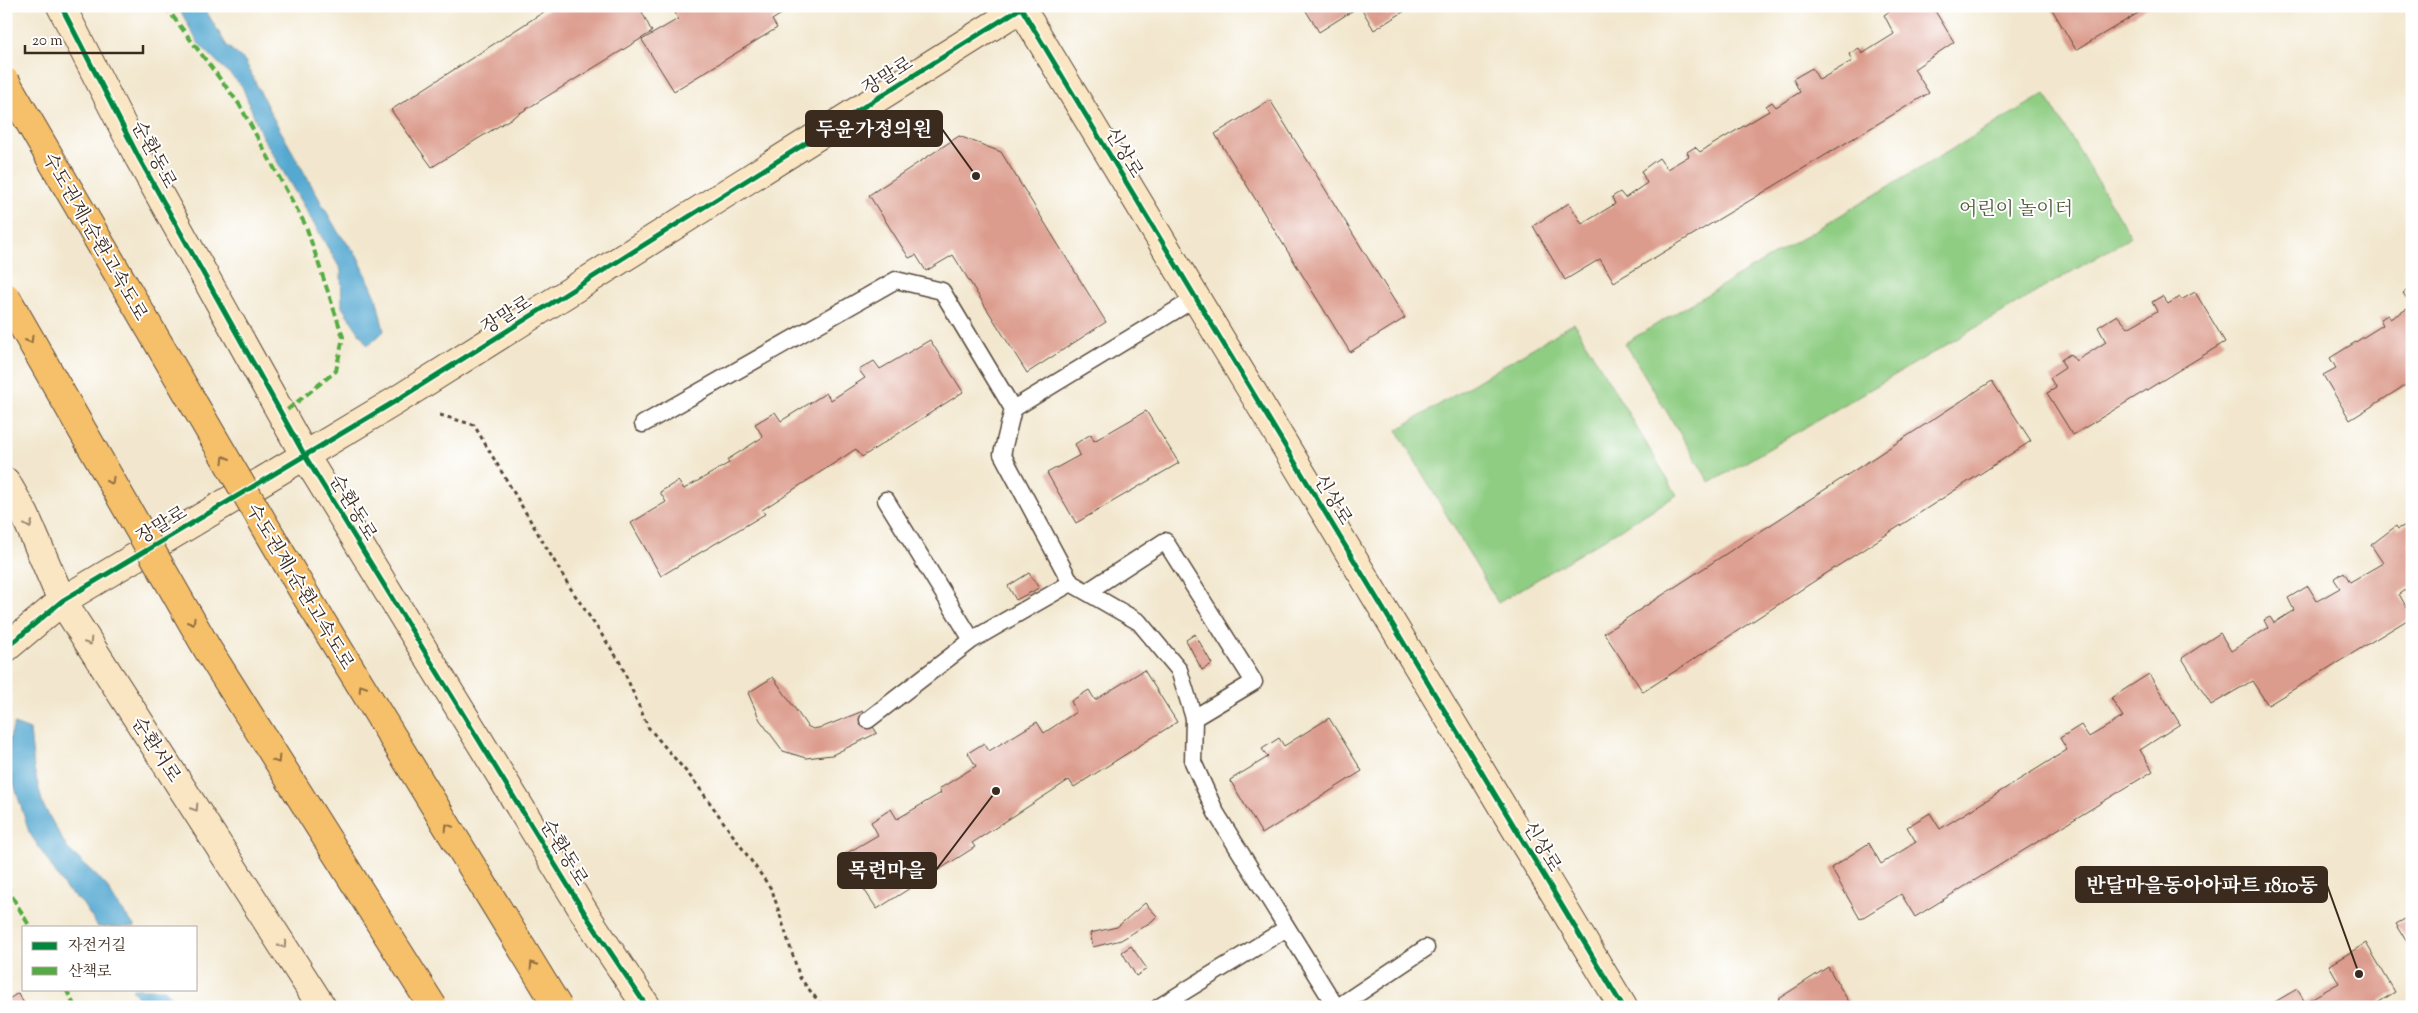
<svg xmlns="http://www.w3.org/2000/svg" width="2418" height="1013" viewBox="0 0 2418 1013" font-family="'Sorts Mill Goudy','Noto Serif KR',serif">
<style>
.green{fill:#8fcd83;stroke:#657c50}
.water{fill:#55a9d1;stroke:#486a78}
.building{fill:#dc9c8d}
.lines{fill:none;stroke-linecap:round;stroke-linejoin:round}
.lane-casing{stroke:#564638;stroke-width:19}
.secondary-casing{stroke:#564638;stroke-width:30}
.path{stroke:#564638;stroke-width:3;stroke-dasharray:4 4;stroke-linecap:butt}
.lane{stroke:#fff;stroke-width:16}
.secondary{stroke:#fbe6c4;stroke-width:28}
.highway-bridge-casing{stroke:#564638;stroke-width:30;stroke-linecap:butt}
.highway-bridge{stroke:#f6c06b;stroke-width:28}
.quiet{stroke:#55ab43;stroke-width:4;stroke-dasharray:8 4;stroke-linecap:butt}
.cycleway-casing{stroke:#fff;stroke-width:8}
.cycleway{stroke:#00873e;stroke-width:5}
.oneway{stroke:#8f6e41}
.oneway2{stroke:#9b8871}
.labels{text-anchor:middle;stroke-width:4;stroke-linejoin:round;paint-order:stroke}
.street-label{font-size:19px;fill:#3b2a1e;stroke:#fff}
.park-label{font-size:19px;fill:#545b3c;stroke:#fff}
.leader{fill:none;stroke:#3b2a1e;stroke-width:2}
.callout-dot{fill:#3b2a1e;stroke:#fff;stroke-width:2}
.callout{fill:#3b2a1e;stroke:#3b2a1e;stroke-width:2}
.callout-label{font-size:20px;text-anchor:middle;font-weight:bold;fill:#fff}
</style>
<rect width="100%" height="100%" fill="#fff"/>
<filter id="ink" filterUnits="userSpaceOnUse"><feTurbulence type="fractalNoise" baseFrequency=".02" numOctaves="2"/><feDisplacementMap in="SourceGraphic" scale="10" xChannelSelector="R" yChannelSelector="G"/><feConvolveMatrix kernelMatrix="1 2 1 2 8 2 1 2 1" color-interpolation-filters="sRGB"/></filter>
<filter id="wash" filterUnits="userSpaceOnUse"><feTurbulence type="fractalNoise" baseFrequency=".0096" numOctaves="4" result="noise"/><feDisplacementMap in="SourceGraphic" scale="20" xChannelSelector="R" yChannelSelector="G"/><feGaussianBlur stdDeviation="1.12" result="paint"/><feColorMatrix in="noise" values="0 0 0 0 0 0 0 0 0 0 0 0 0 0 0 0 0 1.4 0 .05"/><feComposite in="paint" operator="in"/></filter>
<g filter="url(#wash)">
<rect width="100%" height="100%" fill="#f2e7ce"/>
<path class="green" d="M2045,94l86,143 -421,246 -85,-140z
M1574,323l103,172 -179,108 -101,-173z"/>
<path class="water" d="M178,6h25l24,40 18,15 26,53 67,118 19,23 19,42 8,34 -16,15 -26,-39 -1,-37 -80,-136 -19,-48 -44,-43z
M14,724l16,6 4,39 9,36 24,43 38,36 11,18 19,25h-37l-16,-24 -16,-14 -37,-57 -20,-64 -1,-24z
M132,989h33l12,18h-32z"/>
<g id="blocks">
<path class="building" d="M553,6h86l13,26 -220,135 -41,-57z
M672,6l21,1 101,-1 -22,14 5,8 -103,63 -32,-51 36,-21z
M1303,6h110l-39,24 -14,-24 -41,26z
M1898,6h34l22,36 -40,27 15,24 -315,189 -14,-23 -35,21 -32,-54 36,-23 13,21 33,-20 -3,-7 8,-5 5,6 22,-15 -6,-12 18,-13 8,11 22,-13 -2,-4 8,-5 5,5 69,-41 -3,-5 6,-4 4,5 24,-15 -7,-13 19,-11 7,12 33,-19 -3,-7 10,-6 3,6 32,-20 -10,-19z
M2050,6h100l-74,44z
M1270,100l135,218 -55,34 -135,-218z
M959,136l42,16 105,170 -79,51 -74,-118 -27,16 -10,-16 -7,3 -40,-63z
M2412,288v18l-9,-13z
M2195,292l30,50 -152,93 -26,-42 9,-5 -6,-10 15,-10 -4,-8 9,-6 6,7 30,-19 -8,-15 19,-12 11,13 29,-17 -5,-9 10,-6 6,8 11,-7 2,3z
M2412,306v75l-62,39 -27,-45 13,-7 -6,-10 53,-33 -3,-6 8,-4 2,4z
M930,340l33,52 -101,65 -6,-8 -94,61 3,4 -104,62 -30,-53 35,-21 -6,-10 18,-11 6,8 45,-26 -2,-3 36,-23 -8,-13 20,-12 6,9 45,-28 5,7 34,-22 -6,-8 15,-9 6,8z
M1992,381l39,60 -388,251 -39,-59z
M1146,411l33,52 -103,60 -29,-50 33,-18 -5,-11 16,-10 3,7z
M2409,523l3,4v58l-13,9 13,23 -144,88 -16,-24 -41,24 -29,-47 38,-25 11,18 37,-23 -4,-8 6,-3 4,6 20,-13 -6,-12 20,-12 9,15 23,-13 -6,-9 10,-7 6,10 33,-19 -12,-18 25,-19 2,3z
M1029,573l10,15 -23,12 -8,-14z
M1195,634l17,30 -10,6 -16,-30z
M1144,670l33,52 -103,65 -5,-7 -97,63 3,4 -98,62 -35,-53 36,-21 -7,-13 20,-13 6,10 44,-26 -2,-4 37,-23 -8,-13 16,-10 5,8 48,-29 7,11 32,-21 -5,-11 18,-11 6,10z
M2149,674l31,50 -40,26 13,21 -238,146 -14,-23 -41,25 -29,-51 38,-25 12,21 35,-22 -9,-15 23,-14 10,16 127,-79 -7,-12 21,-13 8,12 34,-20 -12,-19z
M773,677l34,49 6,3 10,-2 40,-16 14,22 -45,22 -26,3 -23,-7 -23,-31 -12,-27z
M1329,718l33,53 -100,63 -32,-54 38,-23 -6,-8 17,-11 5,8z
M1145,903l12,13 -6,6 -30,18 -28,7 -3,-14 27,-6z
M2412,915v34l-16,-25z
M2366,943l29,49 -24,15h-96l-2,-4 24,-14 8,13 34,-19 -10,-18z
M1131,946l16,23 -11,7 -14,-24z
M1828,967l24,40h-69l-5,-8z
M18,993l8,14h-20v-6z"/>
</g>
</g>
<g filter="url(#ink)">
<use href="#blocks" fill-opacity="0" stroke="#564638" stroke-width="1"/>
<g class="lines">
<defs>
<path id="lane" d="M1013,409l-11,45 69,129 68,39 40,48 15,48 -1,44 23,51 120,194
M643,424l253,-144 46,11 71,118 183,-111
M886,500l86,140
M1087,592l78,-51 89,141 -60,36
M868,720l104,-80 99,-57
M1159,1007l128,-79
M1338,1007l88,-59"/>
<path id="secondary" d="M61,6l78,152 166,298 284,464 58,87
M1020,6l603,1001
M6,482l19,33 37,86 260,406
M6,648l56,-47 332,-199 630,-396"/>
</defs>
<use href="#lane" class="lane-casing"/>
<use href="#secondary" class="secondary-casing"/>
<path class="path" d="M440,415l34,10 95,161 51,76 28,65 47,55 77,108 28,88 23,29"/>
<use href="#lane" class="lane"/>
<use href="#secondary" class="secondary"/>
<defs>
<path id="highway-bridge" d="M6,82l297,509 255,416
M6,297l202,353 225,357"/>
</defs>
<use href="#highway-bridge" class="highway-bridge-casing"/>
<use href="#highway-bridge" class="highway-bridge"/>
<path class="quiet" d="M165,6l74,98 67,122 37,111 -7,34 -54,43
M6,886l24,41
M66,989l9,18"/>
<defs>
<path id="cycleway" d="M61,6l78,152 166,298 284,464 58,87
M1020,6l603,1001
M6,648l56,-47 332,-199 630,-396"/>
</defs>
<use href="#cycleway" class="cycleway-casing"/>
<use href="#cycleway" class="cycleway"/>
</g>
<defs><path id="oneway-chevron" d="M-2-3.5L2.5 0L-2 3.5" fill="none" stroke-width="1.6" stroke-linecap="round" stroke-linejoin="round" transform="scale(1.25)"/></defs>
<g class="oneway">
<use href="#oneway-chevron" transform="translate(30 340) rotate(60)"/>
<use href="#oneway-chevron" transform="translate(225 459) rotate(-120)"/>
<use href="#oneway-chevron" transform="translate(111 481) rotate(60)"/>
<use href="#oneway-chevron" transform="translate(192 622) rotate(60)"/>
<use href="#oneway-chevron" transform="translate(362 688) rotate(-122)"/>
<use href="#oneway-chevron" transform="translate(277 760) rotate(58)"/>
<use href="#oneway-chevron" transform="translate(448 827) rotate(-122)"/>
<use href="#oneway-chevron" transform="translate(533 965) rotate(-122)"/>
</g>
<g class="oneway2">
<use href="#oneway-chevron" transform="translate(29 525) rotate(67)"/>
<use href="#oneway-chevron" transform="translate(89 642) rotate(57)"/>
<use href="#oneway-chevron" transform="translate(195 808) rotate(57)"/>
<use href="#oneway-chevron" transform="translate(283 945) rotate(57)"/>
</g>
</g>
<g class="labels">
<g class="street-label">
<text transform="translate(887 75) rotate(-32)" y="7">장말로</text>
<text transform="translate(1125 152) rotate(59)" y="7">신상로</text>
<text transform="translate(155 154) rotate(62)" y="7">순환동로</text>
<text transform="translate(96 236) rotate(60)" y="7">수도권제1순환고속도로</text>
<text transform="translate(506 314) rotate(-32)" y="7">장말로</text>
<text transform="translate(1334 499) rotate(59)" y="7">신상로</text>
<text transform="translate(354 507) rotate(59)" y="7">순환동로</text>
<text transform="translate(161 524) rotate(-31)" y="7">장말로</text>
<text transform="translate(301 586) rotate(59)" y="7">수도권제1순환고속도로</text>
<text transform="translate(157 749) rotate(57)" y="7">순환서로</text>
<text transform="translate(1543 846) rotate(59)" y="7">신상로</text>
<text transform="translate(565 852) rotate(59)" y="7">순환동로</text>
</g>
<g class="park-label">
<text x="2016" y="215">어린이 놀이터</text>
</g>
</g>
<path class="leader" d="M976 176L942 129M996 791L936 870M2359 974L2327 885"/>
<g class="callout-dot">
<circle cx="976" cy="176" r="5"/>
<circle cx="996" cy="791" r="5"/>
<circle cx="2359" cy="974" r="5"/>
</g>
<g class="callout">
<rect x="806" y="111" width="136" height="35" rx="5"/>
<rect x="838" y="853" width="98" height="35" rx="5"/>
<rect x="2076" y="867" width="251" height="35" rx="5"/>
</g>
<g class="callout-label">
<text x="874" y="136">두윤가정의원</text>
<text x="887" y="877">목련마을</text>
<text x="2202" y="892">반달마을동아아파트 1810동</text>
</g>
<rect width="2418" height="1013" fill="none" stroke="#fff" stroke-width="25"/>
<rect x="22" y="926" width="175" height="65" fill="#ffffff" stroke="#b1aaa5"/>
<rect x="32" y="942" width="25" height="8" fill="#00873e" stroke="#b1aaa5"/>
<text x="68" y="950" font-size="15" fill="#3b2a1e">자전거길</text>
<rect x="32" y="967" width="25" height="8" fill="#55ab43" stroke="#b1aaa5"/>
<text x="68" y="976" font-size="15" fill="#3b2a1e">산책로</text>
<path d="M25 45v8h118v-8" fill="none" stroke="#3b2a1e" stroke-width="2.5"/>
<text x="32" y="45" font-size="15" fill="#3b2a1e" stroke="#ffffff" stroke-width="4" paint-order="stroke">20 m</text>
</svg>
